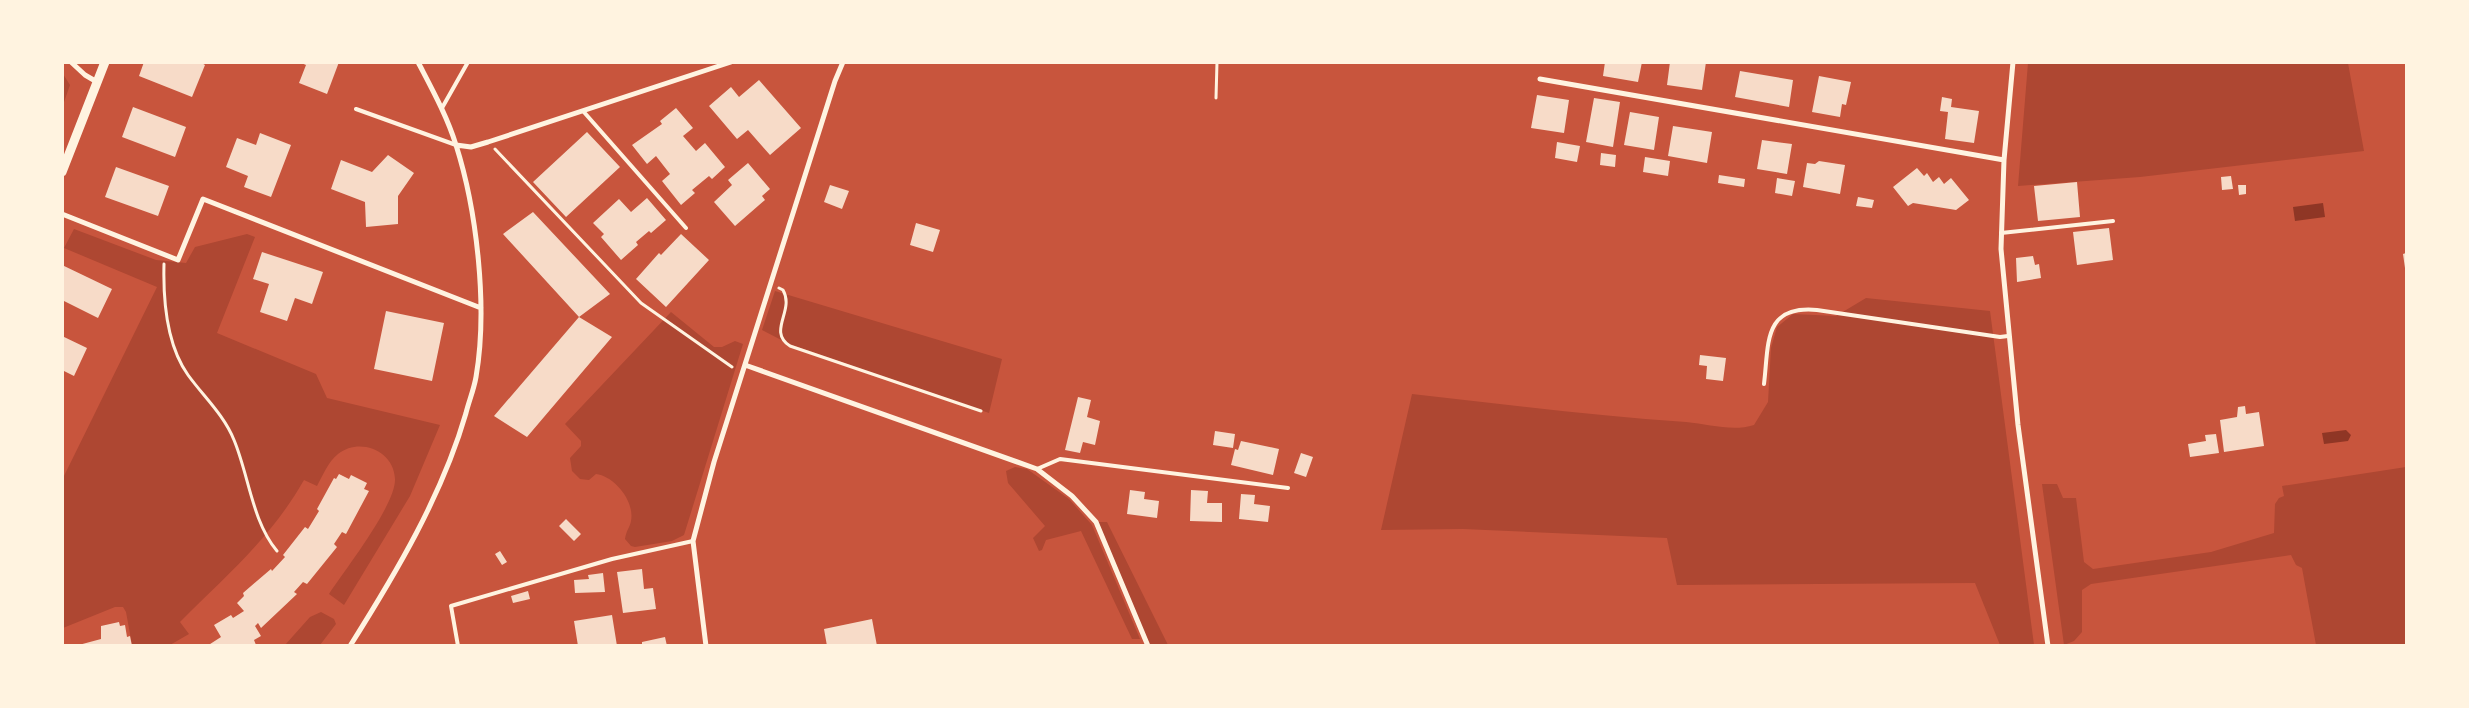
<svg xmlns="http://www.w3.org/2000/svg" width="2469" height="708" viewBox="0 0 2469 708" font-family="Figtree,sans-serif">
<style>
.green{fill:#ae4732}
.water{fill:#8f3625}
.building{fill:#f7dbc8}
.lines{fill:none;stroke-linecap:round;stroke-linejoin:round}
.path{stroke:#fff3e0;stroke-width:3}
.service{stroke:#fff3e0;stroke-width:4}
.minor{stroke:#fff3e0;stroke-width:5}
.tertiary{stroke:#fff3e0;stroke-width:9}
</style>
<rect width="100%" height="100%" fill="#c8553d"/>
<path class="green" d="M2028,63h320l16,88 -224,26 -122,9z
M63,74l7,11 -7,20z
M74,229l82,31 30,3 9,-16 52,-13 8,3 -38,96 99,41 11,24 113,27 -30,71 -66,109 -15,-11c15,-23 67,-89 66,-115 -1,-29 -36,-42 -57,-25 -10,8 -15,21 -21,32l-13,-6c-33,58 -77,95 -124,142l9,12 -19,11h-38l-6,-33 -3,-5h-8l-52,21v-150l94,-191 -93,-39z
M775,291l227,68 -13,54 -200,-69 -27,-14z
M1866,298l124,13 44,334h-34l-25,-62 -298,2 -10,-47 -204,-9 -82,1 31,-136c91,10 182,22 274,28 23,2 46,10 68,3l14,-23 3,-54 6,-21 16,-13 43,2z
M671,312l43,35h8l13,-6 8,3 -59,191 -12,6 -37,6 -4,-1 -6,-7c1,-8 5,-12 6,-18 4,-20 -17,-45 -35,-47l-7,6 -9,-1 -8,-8 -2,-13 11,-12v-5l-16,-17z
M1015,467l12,2 42,30 23,26 48,114h-8l-51,-108 -35,9 -4,10 -3,1 -6,-13 12,-12 -37,-43 -2,-12z
M2406,467v178h-90l-14,-77 -6,-3 -5,-10 -200,29 -9,6v42l-8,9 -10,4 -22,-161h15l6,14h13l8,64 9,7 118,-17 63,-19 1,-29 4,-6 5,-2 -2,-10z
M1096,522h11l61,123h-20z
M321,612l13,7 2,5 -16,21h-35l25,-28z"/>
<path class="water" d="M2323,203l2,14 -30,4 -2,-14z
M2346,430l5,5 -3,6 -24,3 -2,-11z"/>
<path class="building" d="M144,62h56l5,3 -13,32 -53,-21z
M339,62l-12,32 -28,-11 7,-18 -7,-3z
M1605,62h37l-4,20 -35,-6z
M1670,62h36l-4,28 -35,-5z
M1740,71l53,9 -4,27 -54,-10z
M1819,76l32,6 -5,23 -4,-1 -2,13 -28,-5z
M759,80l42,48 -31,27 -22,-25 -11,9 -28,-33 22,-19 8,10z
M1537,95l32,5 -5,33 -33,-5z
M1942,97l10,2 -1,8 28,4 -5,32 -29,-4 3,-27 -8,-1z
M1594,98l26,4 -7,45 -27,-5z
M133,107l53,20 -11,30 -53,-20z
M676,108l17,20 -10,8 13,15 9,-8 20,24 -13,12 -3,-3 -17,14 3,3 -14,12 -19,-24 8,-7 -14,-18 -9,8 -15,-19 30,-21 -2,-3z
M1630,112l29,5 -5,33 -30,-5z
M1673,126l39,6 -5,31 -39,-7z
M587,132l33,35 -54,50 -33,-35z
M260,133l31,12 -20,52 -27,-10 4,-11 -22,-9 11,-29 19,7z
M1762,140l30,4 -5,30 -30,-5z
M1557,142l23,4 -3,16 -22,-4z
M1601,153l15,2 -1,12 -15,-2z
M388,155l26,18 -16,23v28l-32,3 -1,-25 -34,-13 10,-29 31,12z
M1645,157l25,4 -2,15 -25,-4z
M1819,161l26,4 -5,29 -37,-7 4,-24 8,1z
M748,163l22,26 -8,7 3,4 -30,26 -21,-24 18,-17 -4,-5z
M116,167l53,19 -11,30 -53,-19z
M1917,168l7,8 3,-3 6,9 6,-5 5,7 7,-6 18,22 -13,10 -43,-7 -5,3 -15,-19z
M1719,175l26,4 -1,8 -26,-4z
M2231,176l2,13 -11,1 -1,-13z
M1777,178l18,3 -3,15 -17,-3z
M2077,182l3,35 -42,4 -4,-35z
M830,185l19,6 -7,18 -18,-7z
M2238,185h8v9l-7,1z
M1858,197l16,3 -2,8 -16,-2z
M647,198l19,22 -15,13 -2,-2 -13,11 2,3 -17,15 -20,-23 3,-3 -11,-11 26,-24 12,13z
M533,212l77,82 -31,23 -76,-83z
M916,223l24,7 -7,22 -23,-7z
M2109,228l4,32 -36,5 -4,-33z
M681,234l28,26 -43,47 -30,-28 23,-26 2,2z
M262,252l61,20 -11,32 -17,-6 -8,23 -27,-9 9,-28 -16,-5z
M2406,253v15h-1l-2,-14z
M2033,256l2,9 4,-1 2,14 -24,4 -1,-24z
M62,265l50,24 -14,29 -36,-18z
M386,311l58,12 -12,58 -58,-12z
M579,317l33,20 -85,100 -33,-21z
M62,336l25,12 -13,28 -12,-6z
M1700,355l26,3 -3,23 -17,-2 1,-13 -8,-1z
M1078,397l13,3 -4,17 13,4 -5,24 -12,-3 -3,11 -15,-3z
M2245,406l1,8 13,-2 5,34 -40,6 -4,-32 17,-3 1,-10z
M1215,431l20,3 -2,14 -20,-3z
M2216,434l3,19 -29,4 -2,-13 18,-3 -1,-6z
M1241,441l38,8 -6,26 -42,-10 4,-16 3,1z
M1301,453l12,4 -7,20 -12,-4z
M339,474l10,5 2,-4 16,8 -3,6 5,2 -23,43 -4,-2 -8,12 3,3 -30,37 -4,-2 -9,10 3,2 -36,34 -3,-5 -3,3 6,10 -7,4 2,5 -49,1 14,-9 -7,-12 17,-10 2,3 11,-7 -7,-8 7,-7 -1,-3 28,-24 1,2 13,-14 -2,-2 22,-28 3,2 11,-18 -2,-2 17,-31 2,1z
M1130,490l15,2 -1,7 15,2 -2,17 -30,-4z
M1191,490l17,1 -1,12h15v19l-32,-1z
M1241,494l14,1 -1,9 16,2 -2,16 -29,-3z
M566,519l15,15 -7,7 -15,-15z
M500,551l7,11 -5,3 -7,-11z
M642,569l2,20 9,-1 3,21 -33,4 -6,-41z
M603,573l2,19 -30,1 -1,-13 15,-1 -1,-4z
M528,591l2,8 -17,4 -2,-7z
M612,615l5,31h-39l-4,-25z
M872,619l5,27h-50l-3,-17z
M119,622l1,4 5,-1 2,12 3,-1 2,10h-57l26,-7v-13z
M665,637l2,9h-25v-4z"/>
<g class="lines">
<path class="path" d="M1216,98l1,-36
M495,149l146,154 91,64
M164,264c-1,37 2,80 24,111 16,22 36,40 46,65 15,36 18,81 43,111
M779,288l4,2c12,21 -16,41 7,56l191,65"/>
<path class="service" d="M442,108l26,-46
M356,109l100,36
M583,111l103,117
M2001,233l112,-12
M1764,384c5,-41 -1,-79 53,-74l183,27 8,-1
M1037,469l23,-10 228,29
M458,646l-7,-40 161,-47 81,-18"/>
<path class="minor" d="M71,62l14,13 12,7
M2013,62l-9,98 -3,89 17,176 30,221
M1540,79l464,81
M456,145l15,2 17,-5 243,-80
M62,214l116,46 25,-61 278,109
M745,365l292,104 35,27 24,26 52,124
M350,646c46,-73 92,-150 116,-233 3,-12 8,-24 10,-36 12,-69 1,-166 -20,-232 -9,-29 -24,-56 -38,-83
M706,646l-13,-105 21,-79 121,-381 8,-19"/>
<path class="tertiary" d="M62,172l43,-110"/>
</g>
<rect width="2469" height="708" fill="none" stroke="#fff3e0" stroke-width="128"/>
</svg>
